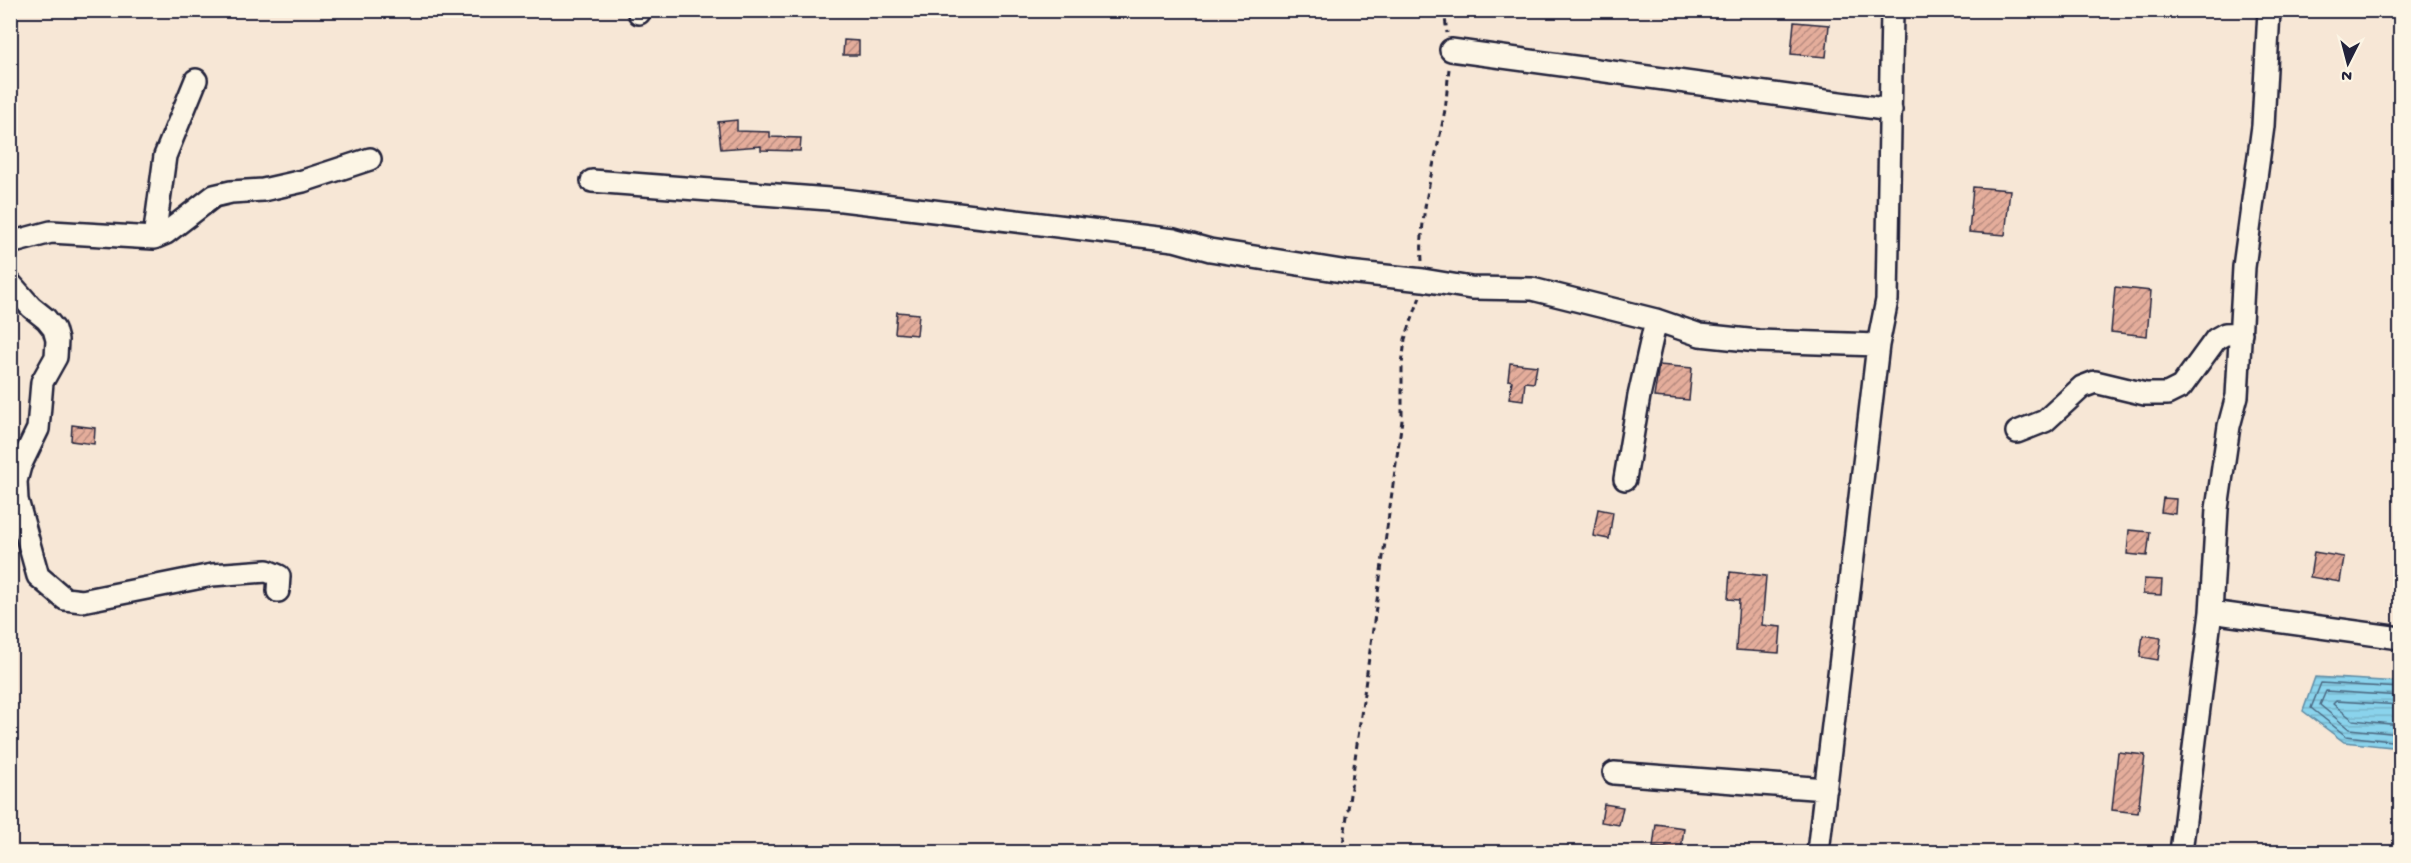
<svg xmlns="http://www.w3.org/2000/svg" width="2411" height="863" viewBox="0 0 2411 863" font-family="'Gochi Hand',sans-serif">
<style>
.water{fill:url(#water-rules);stroke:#608ca5;stroke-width:1.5}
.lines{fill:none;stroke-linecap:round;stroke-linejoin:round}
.shore{stroke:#4c6982;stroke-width:1.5}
.building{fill:url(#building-hatch);stroke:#22223b;stroke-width:1.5}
.minor-casing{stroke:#22223b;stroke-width:26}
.path{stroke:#22223b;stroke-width:3;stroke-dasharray:6 4.5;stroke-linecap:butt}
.minor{stroke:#fcf5e5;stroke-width:21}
</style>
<defs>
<pattern id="water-rules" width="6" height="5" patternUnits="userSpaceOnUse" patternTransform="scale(1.5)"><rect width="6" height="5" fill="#8ad3ec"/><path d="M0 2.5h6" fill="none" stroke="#77b5cb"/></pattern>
<pattern id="building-hatch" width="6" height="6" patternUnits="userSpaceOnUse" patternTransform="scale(1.5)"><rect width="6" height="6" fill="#e4ad9b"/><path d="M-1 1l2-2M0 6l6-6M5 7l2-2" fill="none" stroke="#b88c80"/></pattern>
</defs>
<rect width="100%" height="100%" fill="#f7e7d6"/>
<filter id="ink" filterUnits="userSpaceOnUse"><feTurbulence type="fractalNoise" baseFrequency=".0167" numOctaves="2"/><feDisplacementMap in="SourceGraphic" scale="12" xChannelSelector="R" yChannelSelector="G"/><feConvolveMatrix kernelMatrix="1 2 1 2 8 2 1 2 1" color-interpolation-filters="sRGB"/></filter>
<g filter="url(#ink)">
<path class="water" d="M2315,677l85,5v66l-56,-6 -41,-31z"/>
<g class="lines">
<path class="shore" d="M2400,688l-79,-5 -10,25 35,28 54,6
M2400,696l-74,-5 -6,14 29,24 51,5
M2400,705l-64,-4 -3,3 20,16 47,5"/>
</g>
<path class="building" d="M1794,22l35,3 -3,32 -35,-3z
M844,40l15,1v14h-16z
M737,120v11l33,1v5l31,1 -1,13 -39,-1v-4l-40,3 -3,-27z
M1973,187l37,3 -5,45 -36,-3z
M2115,287l36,4 -4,45 -36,-4z
M897,312l22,2 -2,21 -22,-2z
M1510,363l27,3 -3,17 -9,-1 -2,18 -14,-2 3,-17 -4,-1z
M1659,365l33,3 -3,32 -35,-3z
M72,425l23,3 -1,16 -23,-3z
M2163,498l13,1 -1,15 -14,-2z
M1598,509l15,3 -4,27 -16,-3z
M2129,530l21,2 -3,24 -20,-2z
M2314,552l30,5 -4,25 -30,-5z
M1730,572l36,4 -4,49 19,2 -2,26 -43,-3 3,-50 -11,-1z
M2144,579l18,1 -1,15 -18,-1z
M2143,635l18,3 -3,22 -18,-3z
M2118,752l27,3 -7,58 -26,-3z
M1604,804l19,3 -4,18 -18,-3z
M1656,824l28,4 -3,22 -28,-3z"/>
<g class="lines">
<defs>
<path id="minor" d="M638,10l1,3
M1451,50l440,60
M592,181l250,19 332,40 36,10 138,22 75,8 48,8 61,1 124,31 44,15 58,6 120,4
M154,238l11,-82 31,-76
M10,243l41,-11 103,6 12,-5 48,-37 17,-4 32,-2 40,-9 67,-22
M10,283l21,24 15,12 8,10 3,11 -1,17 -14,25 -4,47 -18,37 -4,15 1,19 21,76 27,23 17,2 130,-26 55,-4 12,5 -1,15
M2017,432l28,-11 37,-34 13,-5 50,12h22l14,-7 35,-48 9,-5 16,-1
M1625,479l14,-83 17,-76
M2211,612l189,26
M1614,773l212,16
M1818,852l60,-507 9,-45 5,-290
M2181,852l30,-240 6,-103 12,-83 8,-30 7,-129 19,-141 6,-116"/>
</defs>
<use href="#minor" class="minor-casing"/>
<path class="path" d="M1444,10l3,23
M1422,261c-3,-50 13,-97 22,-146 3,-15 3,-31 5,-46
M1342,852l60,-432v-55l3,-26 15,-42"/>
<use href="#minor" class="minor"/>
</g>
</g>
<rect width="2411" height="863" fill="none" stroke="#fcf5e5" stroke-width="36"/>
<rect x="18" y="18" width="2375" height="827" fill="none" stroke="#22223b" stroke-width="2" filter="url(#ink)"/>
<g transform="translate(2348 63) rotate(186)" stroke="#fcf5e5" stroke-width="4.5" paint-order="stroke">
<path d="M0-4.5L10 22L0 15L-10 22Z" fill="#22223b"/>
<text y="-9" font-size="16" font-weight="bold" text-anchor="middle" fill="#22223b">N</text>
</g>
</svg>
